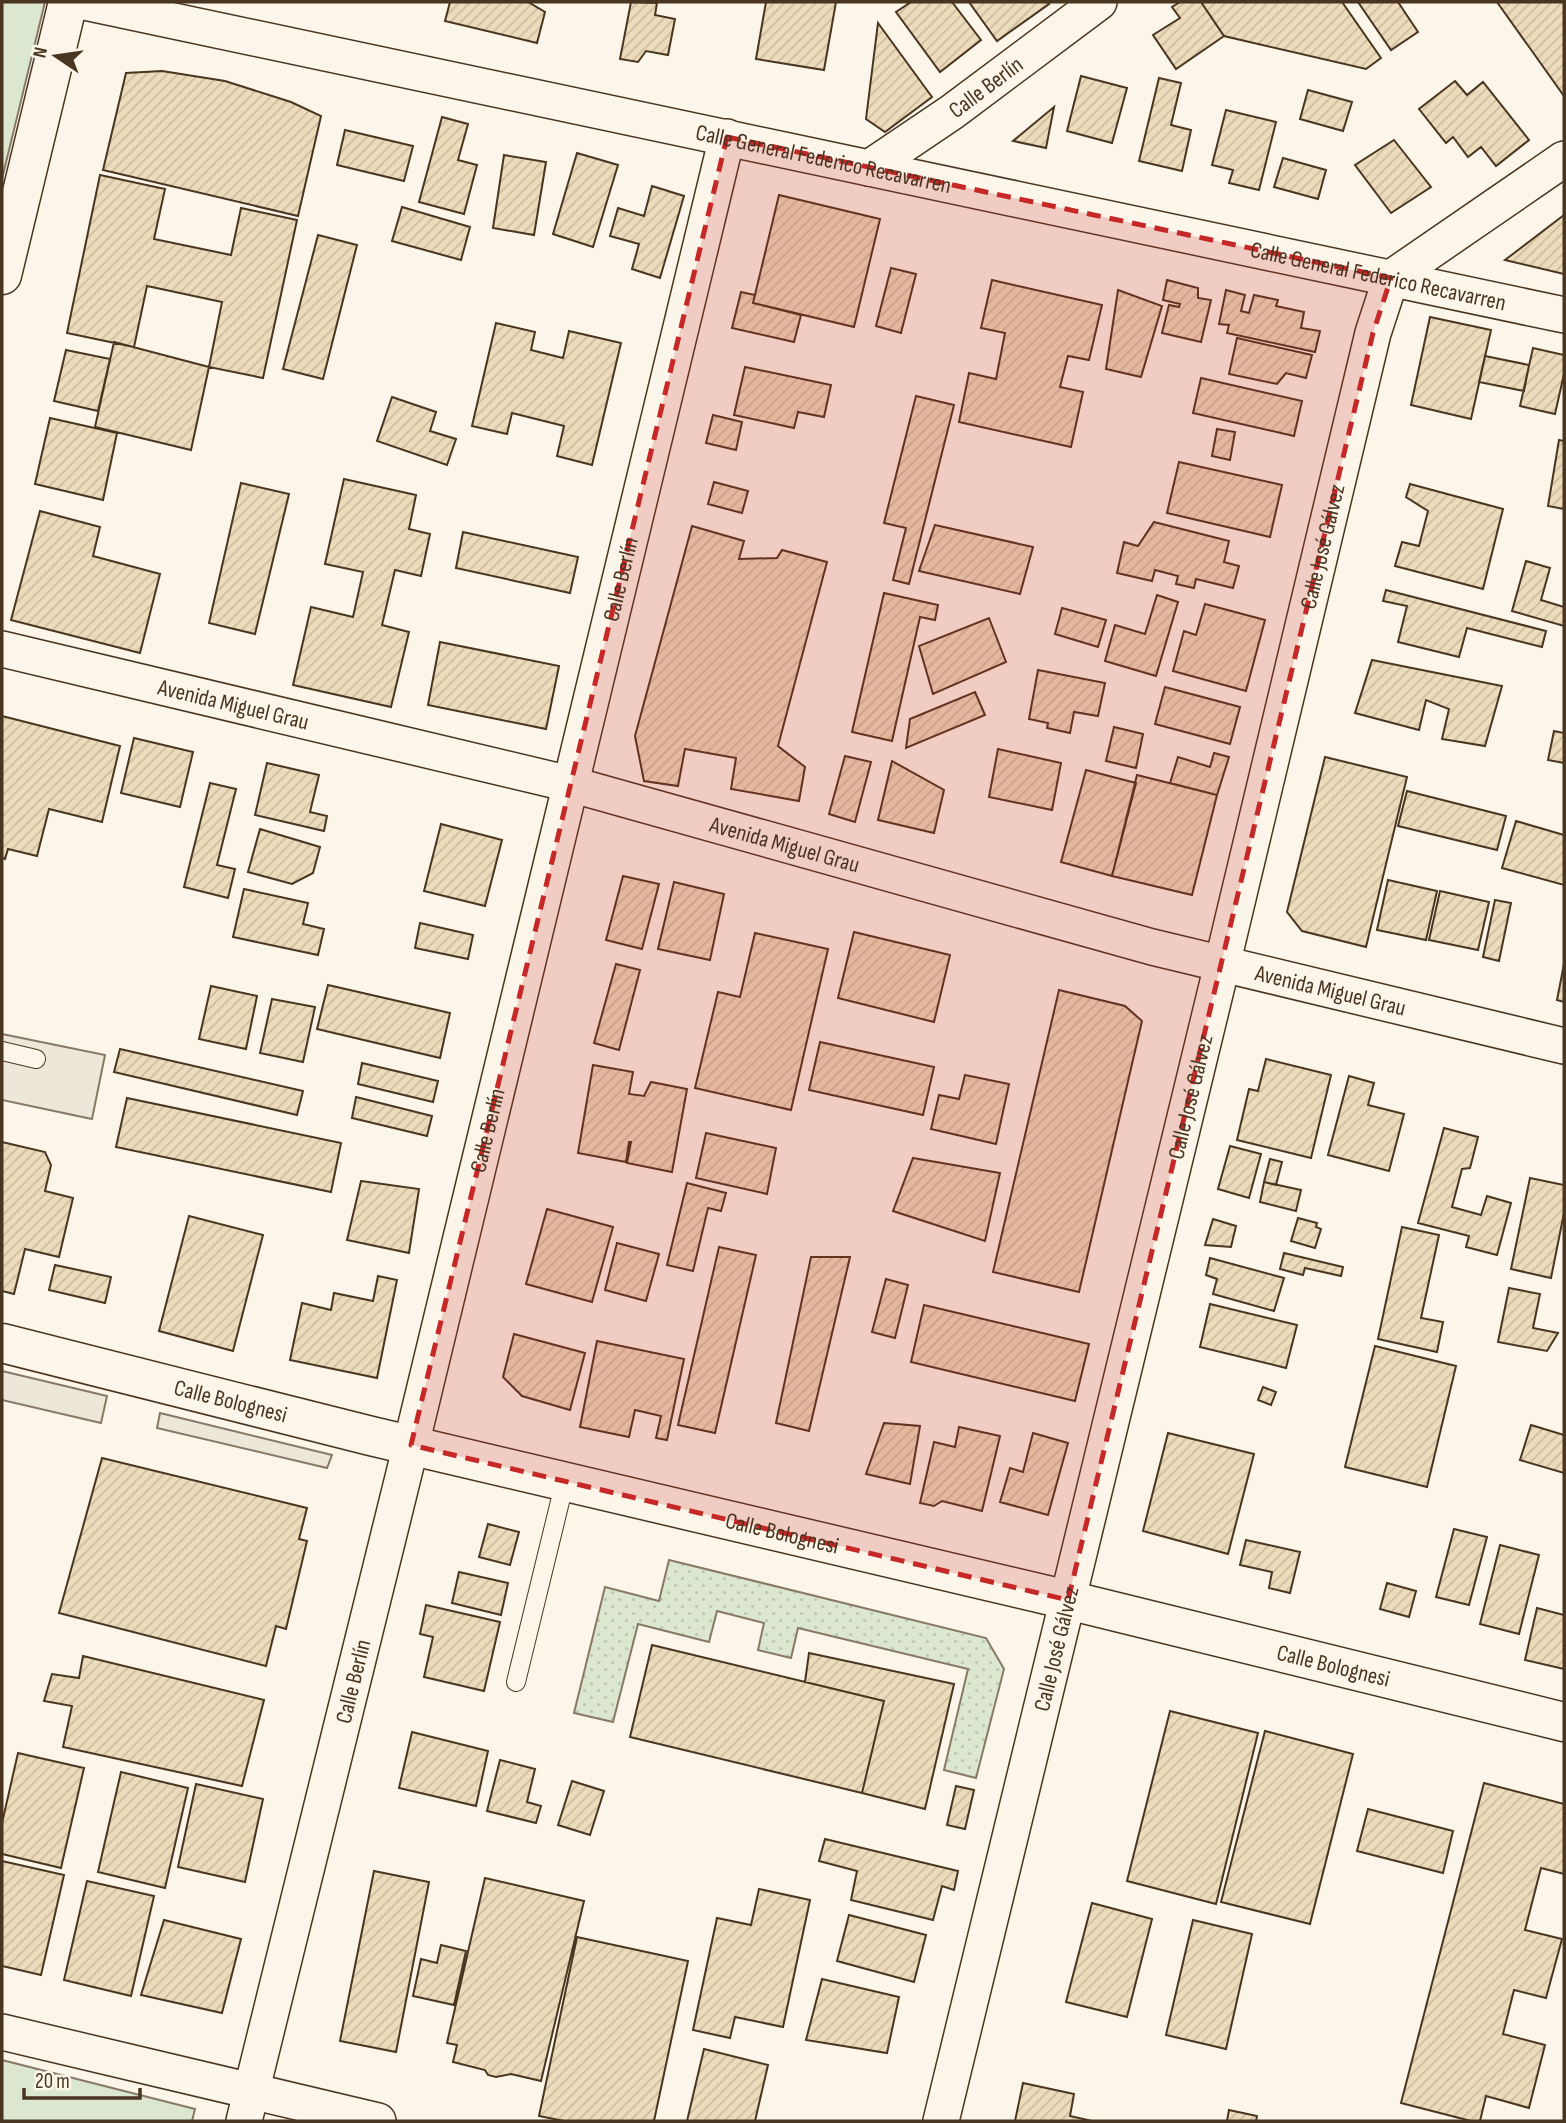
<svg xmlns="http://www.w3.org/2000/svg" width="1566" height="2123" viewBox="0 0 1566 2123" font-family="'Sofia Sans Condensed',sans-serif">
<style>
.grass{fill:url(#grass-dots);stroke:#887966;stroke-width:2}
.park{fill:#dce7d0;stroke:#887966;stroke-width:2}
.parking{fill:#ede7d9;stroke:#887966;stroke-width:2}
.building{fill:url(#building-hatch);stroke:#4a3520;stroke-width:2}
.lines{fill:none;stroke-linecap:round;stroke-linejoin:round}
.lane-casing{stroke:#4a3520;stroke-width:20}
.street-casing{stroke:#4a3520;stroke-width:38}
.secondary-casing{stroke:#4a3520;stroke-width:41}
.lane{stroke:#fbf6e9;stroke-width:18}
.street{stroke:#fbf6e9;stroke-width:35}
.secondary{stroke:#fbf6e9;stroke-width:38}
.marked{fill:#c62828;fill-opacity:0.2;stroke:#c62828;stroke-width:5;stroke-dasharray:14 9;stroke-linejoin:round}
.labels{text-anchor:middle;stroke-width:5;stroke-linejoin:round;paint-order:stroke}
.street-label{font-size:23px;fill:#4a3520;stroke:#fbf6e9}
</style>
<defs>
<pattern id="grass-dots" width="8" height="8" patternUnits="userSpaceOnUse" patternTransform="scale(1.75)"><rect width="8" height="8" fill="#dce7d0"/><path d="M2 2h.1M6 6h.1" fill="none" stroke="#bec7b2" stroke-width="1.8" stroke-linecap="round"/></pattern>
<pattern id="building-hatch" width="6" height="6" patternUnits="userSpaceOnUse" patternTransform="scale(1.75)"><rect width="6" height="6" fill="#ecdcbc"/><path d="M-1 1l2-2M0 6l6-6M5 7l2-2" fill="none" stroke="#ccbda1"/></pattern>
</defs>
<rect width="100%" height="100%" fill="#fbf6e9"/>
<path class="grass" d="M669,1560l317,78 18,31 -28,109 -32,-8 24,-101 -170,-41 -7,30 -33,-8 6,-27 -47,-12 -8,31 -71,-18 -25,98 -39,-9 31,-126 54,14z"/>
<path class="park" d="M2,2h43l-43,177z
M2,2060l193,49 -3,12h-190z"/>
<path class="parking" d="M2,1034l103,21 -13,64 -90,-19z
M2,1371l105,25 -6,27 -99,-23z
M160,1413l172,42 -5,13 -170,-40z"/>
<path class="building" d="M450,2h78l17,10 -8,31 -92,-22z
M631,2l26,1 -2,12 20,4 -7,36 -22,-4 -8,11 -18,-3z
M766,2h70l-12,68 -68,-11z
M911,2h41l29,38 -41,32 -44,-60z
M969,2h78l2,2 -52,37z
M1180,2h21l23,34 -48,33 -23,-34 27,-17 -8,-11z
M1201,2h141l39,56 -15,11 -142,-33z
M1358,2h40l20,30 -27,18z
M1497,2h67v94z
M878,23l54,74 -47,35 -19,-13z
M162,71l63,10 66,21 30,14 -23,100 -195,-46 23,-97z
M1081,76l46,12 -15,55 -45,-12z
M1159,78l22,5 -10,42 20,5 -9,41 -43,-10z
M1455,81l12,14 16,-13 46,58 -33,26 -15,-19 -13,10 -15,-20 -7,6 -27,-34z
M1308,90l44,12 -9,29 -43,-12z
M1054,107l-8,41 -33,-7z
M1226,110l50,12 -17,68 -30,-7 4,-13 -21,-5z
M442,117l26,7 -10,36 19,5 -13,49 -45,-12z
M345,130l68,16 -9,35 -67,-16z
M1394,140l37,47 -40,26 -36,-48z
M577,153l41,12 -25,82 -40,-13z
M504,155l42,7 -12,73 -41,-7z
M1283,158l43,12 -8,29 -44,-12z
M100,175l65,14 -11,50 77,16 10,-47 56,12 -34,158 -54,-11 13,-65 -75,-16 -13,61 -67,-14z
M652,186l32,10 -24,82 -28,-9 7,-25 -29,-8 8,-28 26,8z
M779,195l101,24 -26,108 -101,-24z
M402,207l68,20 -9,33 -69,-19z
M1564,215v59l-59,-14z
M318,235l39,10 -34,134 -40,-10z
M891,268l25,6 -15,59 -25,-7z
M992,280l110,25 -13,55 -21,-4 -8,31 23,5 -12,55 -112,-25 10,-49 27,6 9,-46 -24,-5z
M1167,280l31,8v10l13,2 -10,42 -39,-9 7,-28 10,2 1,-3 -17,-4z
M1118,290l44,16 -21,71 -35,-8z
M1226,290l19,5 -4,16 8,2 5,-18 24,5 -2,6 28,6 -3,16 19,3 -5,21 -88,-19 2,-8 -10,-1z
M741,292l14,3 -2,8 48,12 -7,27 -62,-14z
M1430,317l61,13 -20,89 -60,-14z
M496,323l39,9 -4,18 32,8 6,-27 52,12 -29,122 -35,-9 7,-30 -52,-13 -5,21 -35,-8z
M1237,338l75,17 -6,23 -20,-5 -9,11 -48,-10z
M114,342l95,25 -18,83 -96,-23z
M1533,348l31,7v19l-9,40 -35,-8z
M66,350l44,9 -12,52 -44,-10z
M1485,356l44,9 -5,26 -45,-9z
M745,367l86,18 -7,32 -26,-5 -4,16 -60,-13z
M1201,378l101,23 -8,35 -101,-23z
M916,396l38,9 -45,179 -16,-4 13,-52 -22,-5z
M392,397l44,15 -6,19 26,8 -9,26 -70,-24z
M713,415l29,7 -6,28 -30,-7z
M50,418l67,15 -14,67 -68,-16z
M1217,429l18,3 -5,28 -18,-4z
M1559,440l5,1v68l-16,-3z
M1179,462l103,23 -12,52 -103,-24z
M344,479l72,16 -7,34 21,5 -9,42 -26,-6 -13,55 27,7 -18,75 -98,-22 18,-78 42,10 10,-45 -38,-8z
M714,482l34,9 -6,22 -34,-9z
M241,483l48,11 -34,140 -46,-11z
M1410,484l93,25 -20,80 -88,-23 7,-24 17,4 9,-35 -22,-14z
M40,511l60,16 -7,29 67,18 -20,79 -129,-33z
M1154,522l75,19 -5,21 15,4 -6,22 -37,-9 -2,9 -18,-4 2,-8 -23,-6 -3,11 -35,-8 7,-31 14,4z
M935,525l98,22 -13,47 -101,-23z
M692,526l52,15 -5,18 38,-1 5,-8 45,12 -49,184 27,21 -6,34 -68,-12 5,-31 -51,-9 -7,37 -34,-5 -9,-45z
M463,532l115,25 -8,36 -114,-25z
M1526,561l24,7 -9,32 23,7v19l-52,-15z
M1386,590l160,41 -4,16 -75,-19 -8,29 -61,-15 9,-36 -24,-5z
M884,593l54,12 -3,15 -15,-3 -28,124 -40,-9z
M1157,595l21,7 -22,74 -51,-15 10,-36 30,9z
M1205,604l60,16 -19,71 -73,-20 11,-40 12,4z
M1062,608l44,12 -8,27 -43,-13z
M989,618l17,44 -73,32 -14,-48z
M440,642l119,24 -13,63 -118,-24z
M1372,660l130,26 -17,60 -43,-7 7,-30 -23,-9 -7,30 -64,-17z
M1038,670l67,13 -7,33 -24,-4 -4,21 -23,-5 1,-5 -19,-4z
M1165,687l75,20 -10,37 -75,-20z
M975,692l10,23 -79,33 4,-29z
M2,716l118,30 -18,76 -53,-13 -12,47 -29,-7 -3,10 -3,-1z
M1114,727l29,7 -7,34 -30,-7z
M1554,731l10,2v30l-16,-3z
M134,738l59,14 -13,55 -59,-14z
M998,749l63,14 -9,47 -63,-13z
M1214,753l15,4 -12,38 -47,-12 8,-26 32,10z
M845,756l26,6 -16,60 -26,-8z
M1325,757l82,20 -41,170 -64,-16 -15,-19z
M892,761l52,29 -10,43 -56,-13z
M267,763l52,12 -9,37 17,4 -3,15 -69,-16z
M1086,770l50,13 -24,93 -51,-14z
M1137,775l80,20 -25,100 -80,-19z
M210,783l26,6 -19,76 18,4 -7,29 -44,-11z
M1407,791l99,25 -9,34 -99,-24z
M1516,821l48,14v50l-62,-17z
M441,824l61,16 -17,66 -61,-15z
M260,829l60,18 -7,26 -21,11 -44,-12z
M623,876l36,8 -17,65 -36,-9z
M1388,880l49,11 -11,49 -49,-10z
M674,882l50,12 -14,66 -52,-11z
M244,889l64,14 -5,21 21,5 -6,26 -85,-18z
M1440,891l49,11 -11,48 -49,-10z
M1495,900l16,3 -12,58 -16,-4z
M420,923l53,12 -5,24 -53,-11z
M854,932l96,23 -16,67 -96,-24z
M755,933l73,16 -37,161 -96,-22 23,-96 22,5z
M616,964l24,6 -21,80 -25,-7z
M1564,964v38l-7,-2z
M328,985l122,28 -10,45 -123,-29z
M211,986l46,10 -11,53 -47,-10z
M1059,990l66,16 17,15 -63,271 -86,-20z
M272,999l43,8 -12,55 -43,-9z
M820,1042l114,25 -11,48 -114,-25z
M120,1049l183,42 -6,24 -183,-43z
M1266,1059l65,16 -20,83 -74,-18 12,-51 9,2z
M362,1063l76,18 -5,21 -75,-18z
M593,1065l40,7 -4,22 15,2 7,-14 36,7 -15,83 -45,-9 4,-21h-2l-3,20 -48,-9z
M965,1075l44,9 -13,60 -65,-15 8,-34 20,4z
M1349,1076l25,7 -6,22 36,9 -15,57 -61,-16z
M356,1097l76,19 -5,20 -75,-18z
M127,1098l214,45 -10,49 -215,-45z
M1444,1128l34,9 -8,31 -8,1 -10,38 29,8 6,-19 24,7 -14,52 -31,-8 3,-11 -51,-13z
M706,1133l70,15 -9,46 -71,-16z
M2,1142l43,10 6,13 -6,26 28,7 -14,59 -34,-8 -11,45 -12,-3z
M1230,1146l31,8 -12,44 -31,-9z
M913,1158l87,15 -15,68 -92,-30z
M1270,1159l12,3 -6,23 -12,-3z
M1530,1178l34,7v28l-13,65 -40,-9z
M361,1181l58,8 -10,64 -62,-13z
M1264,1182l37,8 -5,21 -36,-9z
M687,1183l39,10 -5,18 -13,-3 -15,63 -26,-6z
M547,1209l66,18 -21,75 -66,-18z
M189,1216l74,19 -30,116 -74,-20z
M1298,1218l19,5 -1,4 5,2 -6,19 -24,-7z
M1213,1219l23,7 -5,21 -26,-2z
M1402,1227l37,8 -18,83 22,4 -6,30 -59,-13z
M617,1243l42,11 -13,47 -41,-11z
M719,1247l37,8 -41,178 -37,-8z
M1284,1253l59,14 -2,9 -36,-8 -2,7 -23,-6z
M811,1257h39l-41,174 -33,-8z
M1210,1258l74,20 -10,33 -61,-17 4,-15 -11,-4z
M55,1265l56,12 -6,26 -56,-13z
M378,1276l19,4 -20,98 -87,-18 12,-57 29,7 3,-17 39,8z
M886,1279l22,6 -13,53 -23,-6z
M1509,1288l31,6 -7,34 25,5 -11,18 -49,-9z
M1210,1304l87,21 -11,43 -86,-21z
M924,1305l165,39 -14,57 -164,-39z
M514,1334l71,19 -15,57 -48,-14 -19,-19z
M597,1341l87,18 -17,81 -11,-2 5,-22 -26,-6 -6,27 -49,-10z
M1375,1346l81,20 -29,121 -82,-20z
M1263,1387l13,5 -5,13 -13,-5z
M884,1423l36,3 -10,58 -44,-10z
M1531,1425l33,10v38l-44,-13z
M959,1427l41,9 -18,75 -40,-10 -8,5 -14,-3 14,-61 21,5z
M1033,1433l35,10 -20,72 -48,-13 10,-34 13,4z
M1168,1433l86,21 -26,100 -85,-23z
M102,1458l205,50 -8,31 8,2 -21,88 -10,-3 -10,40 -207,-53z
M488,1524l31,8 -9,33 -31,-8z
M1454,1529l33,8 -18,68 -33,-8z
M1246,1540l54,12 -10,41 -21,-5 3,-16 -32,-7z
M1500,1545l39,10 -20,79 -39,-10z
M459,1572l49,11 -7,32 -49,-12z
M1387,1583l29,8 -7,26 -29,-8z
M426,1605l74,17 -16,69 -60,-14 9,-40 -13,-3z
M1537,1608l27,7v54l-39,-9z
M652,1645l232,56 -22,92 -232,-56z
M809,1653l145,31 -29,125 -63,-16 22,-92 -79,-19z
M83,1656l181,44 -22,86 -179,-39 9,-41 -28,-5 8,-27 27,4z
M1170,1711l88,22 -42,171 -89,-23z
M1265,1731l88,23 -43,170 -89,-22z
M412,1732l76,19 -12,55 -77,-18z
M18,1753l66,15 -23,100 -59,-14v-31z
M500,1760l35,9 -8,33 14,4 -5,17 -49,-12z
M121,1772l67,16 -23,100 -67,-16z
M572,1781l32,10 -14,44 -32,-10z
M1484,1783l80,21v70l-23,-6 -16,62 37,9 -16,59 -32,-8 -11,44 42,11 -16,63 -43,-12 -6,25h-9l-70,-18z
M196,1784l67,15 -18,83 -67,-15z
M956,1786l18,4 -9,39 -18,-4z
M1368,1809l85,22 -10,42 -86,-22z
M825,1839l133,32 -4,19 -12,-4 -9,34 -82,-20 6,-29 -38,-10z
M2,1861l62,14 -23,100 -39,-9z
M374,1871l55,11 -33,170 -56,-11z
M485,1878l99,23 -43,180 -30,-7 -15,3 -8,-2 -3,-5 -32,-8 4,-17 -10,-2z
M87,1881l67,15 -23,100 -67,-16z
M759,1889l51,11 -27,127 -48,-10 -5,21 -37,-8 24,-112 34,7z
M1092,1903l60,16 -25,98 -61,-15z
M849,1915l77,20 -12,47 -77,-21z
M164,1920l77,19 -19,74 -81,-18z
M1193,1920l59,14 -26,115 -60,-14z
M577,1937l111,24 -34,160h-90l-25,-5z
M441,1945l25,6 -12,54 -41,-9 8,-37 16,4z
M822,1979l77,18 -12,56 -81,-13z
M704,2049l64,16 -13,56h-68z
M1023,2083l51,11 -4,22 22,5h-77z
M1229,2110l28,6 -1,5h-29z"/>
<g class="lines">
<defs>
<path id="lane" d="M2,1051l34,8
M516,1682l49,-201"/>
<g id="street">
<path id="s1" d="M84,2l1480,313"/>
<path id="s2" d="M869,168l83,-56 147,-110"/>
<path id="s3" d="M2,649l568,135 582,163 412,99"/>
<path d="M2,2032l376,89"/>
<path id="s4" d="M244,2121l167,-676 316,-1308"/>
<path id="s5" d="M941,2121l281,-1156 151,-632 18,-55 173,-119"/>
</g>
<g id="secondary">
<path d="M2,275l66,-273"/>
<path id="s6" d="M2,1343l369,93 697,164 496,122"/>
</g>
</defs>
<use href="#lane" class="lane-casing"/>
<use href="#street" class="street-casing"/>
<use href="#secondary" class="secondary-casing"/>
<use href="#lane" class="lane"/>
<use href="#street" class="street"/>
<use href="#secondary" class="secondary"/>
</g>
<path class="marked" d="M727,137l664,141 -18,55 -305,1267 -657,-155z"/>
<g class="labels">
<g class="street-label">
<text dy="8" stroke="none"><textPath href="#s2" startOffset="142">Calle Berlín</textPath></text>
<text dy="8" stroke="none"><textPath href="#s1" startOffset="756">Calle General Federico Recavarren</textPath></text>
<text dy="8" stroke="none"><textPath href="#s1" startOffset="1323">Calle General Federico Recavarren</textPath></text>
<text dy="8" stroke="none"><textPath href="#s5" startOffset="1620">Calle José Gálvez</textPath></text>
<text dy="8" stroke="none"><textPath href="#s4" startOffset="1587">Calle Berlín</textPath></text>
<text dy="8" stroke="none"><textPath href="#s3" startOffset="238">Avenida Miguel Grau</textPath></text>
<text dy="8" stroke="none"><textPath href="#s3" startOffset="807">Avenida Miguel Grau</textPath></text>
<text dy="8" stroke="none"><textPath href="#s3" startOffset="1372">Avenida Miguel Grau</textPath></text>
<text dy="8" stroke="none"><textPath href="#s5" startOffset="1054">Calle José Gálvez</textPath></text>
<text dy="8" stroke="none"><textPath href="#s4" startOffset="1020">Calle Berlín</textPath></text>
<text dy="8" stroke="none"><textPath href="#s6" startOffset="236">Calle Bolognesi</textPath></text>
<text dy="8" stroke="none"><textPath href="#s6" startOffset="803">Calle Bolognesi</textPath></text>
<text dy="8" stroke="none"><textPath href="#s5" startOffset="486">Calle José Gálvez</textPath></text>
<text dy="8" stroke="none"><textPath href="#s6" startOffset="1370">Calle Bolognesi</textPath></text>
<text dy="8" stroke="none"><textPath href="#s4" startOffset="453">Calle Berlín</textPath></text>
</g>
</g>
<rect width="1566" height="2123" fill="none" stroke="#4a3520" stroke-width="7"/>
<g transform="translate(56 56) rotate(283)" stroke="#fbf6e9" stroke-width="5" paint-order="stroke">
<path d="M0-5L12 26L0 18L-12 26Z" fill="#4a3520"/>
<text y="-10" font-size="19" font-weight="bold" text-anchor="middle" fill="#4a3520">N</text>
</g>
<path d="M24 2088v10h116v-10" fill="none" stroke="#4a3520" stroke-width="3.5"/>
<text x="35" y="2088" font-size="21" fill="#4a3520" stroke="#fbf6e9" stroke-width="5" paint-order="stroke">20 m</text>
</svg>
